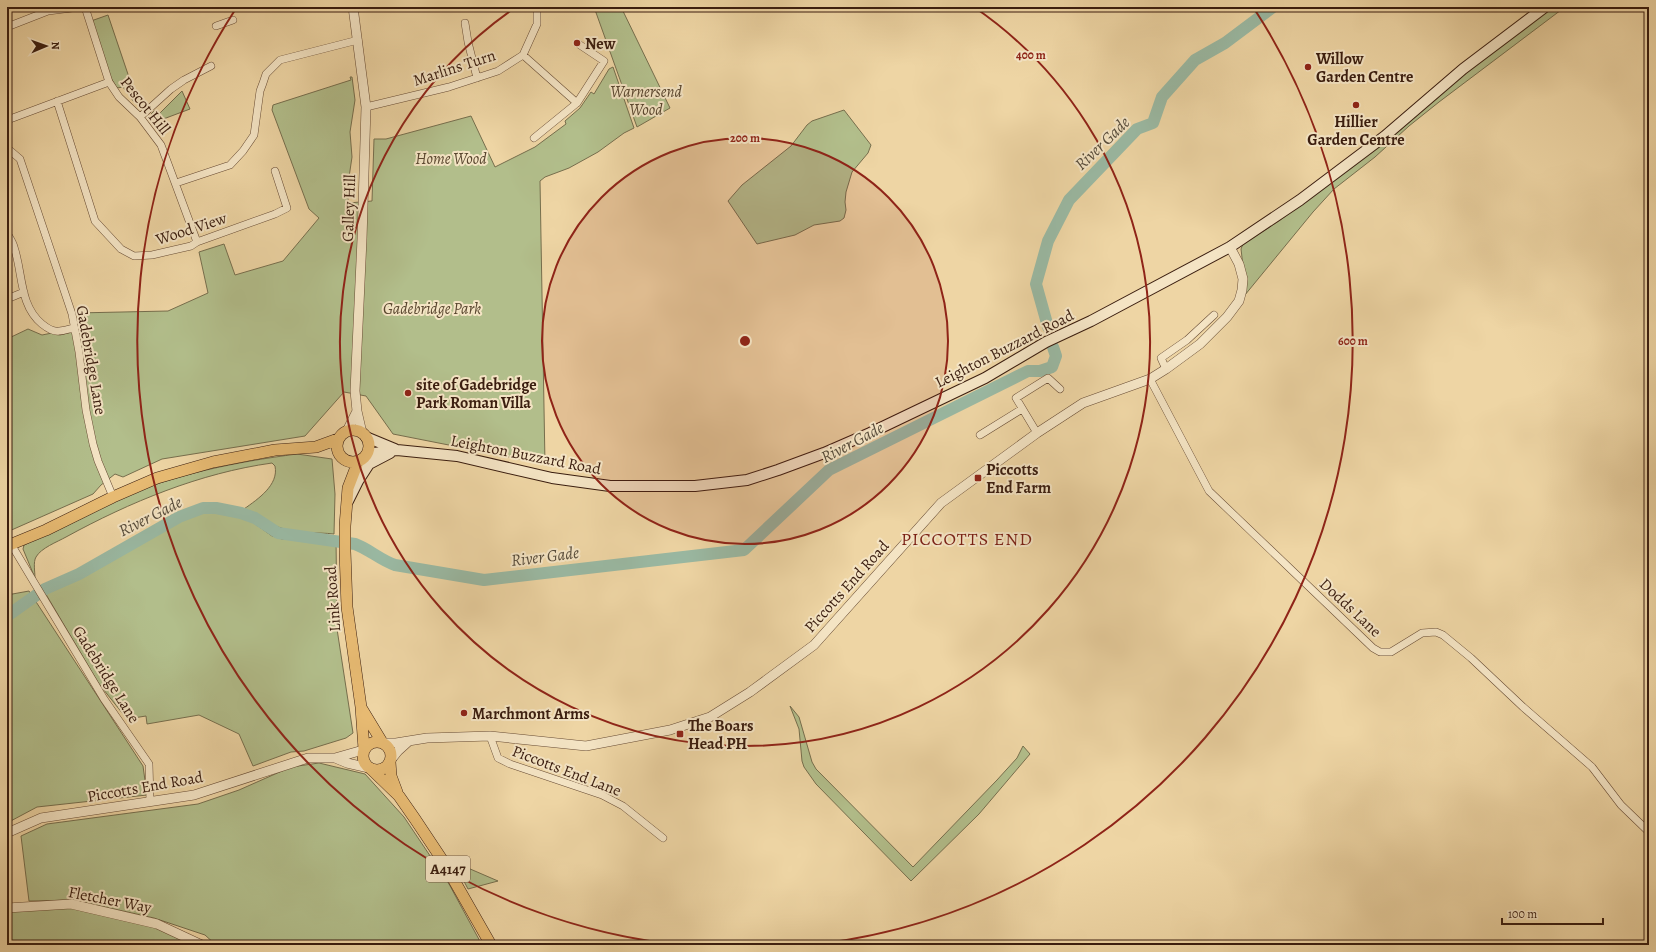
<svg xmlns="http://www.w3.org/2000/svg" width="1656" height="952" viewBox="0 0 1656 952" font-family="Alegreya,serif">
<style>
.green{fill:#b2be8b;stroke:#766e4d}
.lines{fill:none;stroke-linecap:round;stroke-linejoin:round}
.river{stroke:#9ab9a3;stroke-width:12}
.minor-casing{stroke:#674b34;stroke-width:8}
.tertiary-casing{stroke:#674b34;stroke-width:10}
.secondary-casing{stroke:#3a1d0f;stroke-width:12}
.primary-casing{stroke:#3a1d0f;stroke-width:12}
.minor{stroke:#f4e4c4;stroke-width:7}
.tertiary{stroke:#f4e4c4;stroke-width:9}
.secondary{stroke:#f4e4c4;stroke-width:10}
.primary{stroke:#e7ba72;stroke-width:11}
.ring{fill:none;stroke:#8f2418;stroke-width:2}
.poi-dot{fill:#8f2418;stroke:#f4e4c4;stroke-width:1.5}
.labels{text-anchor:middle;stroke-width:4;stroke-linejoin:round;paint-order:stroke}
.shield{fill:#f4e4c4;stroke:#725945;stroke-width:1}
.shield-label{font-size:15px;font-weight:bold;fill:#3a1d0f}
.poi-label{font-size:16px;font-weight:bold;fill:#3a1d0f;stroke:#f4e4c4;text-anchor:start}
.street-label{font-size:16px;fill:#3a1d0f;stroke:#f4e4c4}
.park-label{font-size:16px;font-style:italic;fill:#58452e;stroke:#f4e4c4}
.water-label{font-size:17px;font-style:italic;fill:#574c3b;stroke:#f4e4c4}
.quarter-label{font-size:18px;letter-spacing:1px;fill:#7a1f14;stroke:#f4e4c4}
.centre{fill:#8f2418;stroke:#f4e4c4;stroke-width:2}
.ring-label{font-size:12px;text-anchor:middle;font-weight:bold;fill:#8f2418;stroke:#f4e4c4;stroke-width:4;stroke-linejoin:round;paint-order:stroke}
</style>
<rect width="100%" height="100%" fill="#eed5a4"/>
<filter id="stains"><feTurbulence type="fractalNoise" baseFrequency=".005" numOctaves="4"/><feColorMatrix values="0 0 0 0 .2 0 0 0 0 .09 0 0 0 0 .02 0 0 0 .5 -.17"/></filter>
<radialGradient id="worn" r=".72"><stop offset=".6" stop-color="#630" stop-opacity="0"/><stop offset="1" stop-color="#630" stop-opacity=".3"/></radialGradient>
<path class="green" d="M594,7h27l49,101 -33,19z
M1549,7h16l-126,95 -30,24 -34,31 -41,32 -21,23 -73,89 4,-27 -3,-25 2,-5 36,-23 118,-89 81,-70z
M108,15l29,86 -3,1 -11,-15 -6,1 -9,-15 -17,-52z
M613,67l21,61 -10,5 -26,19 -29,16 -24,9 -5,4 5,283 -152,-30 -27,-38 -22,-4 -39,44 -143,23 -39,18 -8,-3 -14,11 -8,9 -86,38v-193l21,-10 14,6 10,-2 8,2 12,-3 5,12 14,-4 -15,-27 92,-2 40,-18 -9,-41 25,-8 11,31 48,-14 36,-43 -10,-9 -37,-99 1,-5 78,-25 -1,-3h2l3,23 -5,32 2,25 -4,27v19l24,-2 2,-62h12l85,-23 24,51 40,-20 31,-23 -1,-3 15,-13 11,-16 3,2 15,-25z
M182,91l8,18 -32,12 -7,-7 4,-4 5,3z
M844,110l27,35 -3,8 -16,19 -6,20 -1,10 1,8 -2,8 -4,3 -26,4 -19,10 -38,9 -29,-43 14,-16 49,-39 16,-21 5,-4z
M297,454l35,5 3,35 -1,40c-17,-2 -36,0 -53,-6 -13,-4 -24,-14 -37,-19 14,-10 35,-24 31,-43l-3,-3c-72,10 -142,39 -206,74 -9,5 -25,11 -30,20 -3,5 -1,15 -1,21l-12,-29 1,-4c31,-15 62,-33 93,-46 58,-25 119,-37 180,-45z
M214,511l15,2 22,8 21,15 10,3 54,3v-4l1,91 16,104 -7,5 -42,13 -13,1 -38,14 -14,-32 -40,-19 -52,9 -1,-8 -19,3 -28,-35 -55,-93c37,-14 69,-36 104,-55 22,-11 41,-23 66,-25z
M29,591l114,175 4,29 -110,12 -30,16v-228z
M790,706l9,11 13,45 4,7 97,98 84,-87 20,-22 6,-12 7,8 -51,60 -68,67 -95,-97 -12,-17 -2,-6 -3,-32z
M319,763l46,11 39,43 45,67 33,61h-266l-11,-10 -51,-17 -80,-18 -45,1 -8,-65 26,-12 151,-20 41,-14 52,-23z
M454,862l44,19 -30,8z
M71,904l86,20 36,21h-186v-37z"/>
<g class="lines">
<path class="river" d="M1048,327l-12,-43 12,-43 21,-41 68,-71 16,-6 9,-26 33,-37 30,-17 48,-36
M7,616l38,-27 34,-15 100,-57 24,-9h13l25,5 14,5 23,15 77,11c14,5 25,16 40,21l89,15 260,-30 85,-80 199,-99h12l12,-4 4,-11 -3,-9"/>
<defs>
<path id="minor" d="M85,7l24,75 10,15 21,20 21,28 36,97
M465,23l3,19 9,36
M216,26l17,-6
M7,27l41,-16 32,-4
M523,55l54,48
M57,101l38,120 26,28 13,7 18,-1 39,-9 6,-4 78,-28 12,-6 -12,-37
M366,107l83,-20 49,-16 25,-16 14,-31v-17
M140,117l31,-28 13,-9 27,-14
M10,119l99,-37
M534,138l43,-35 27,-42 -24,-16
M7,148l13,11 52,155 7,38 7,58 7,34 5,17 15,36
M176,183l54,-18 13,-14 11,-16 6,-44 3,-8 3,-9 14,-14 78,-20
M7,233c2,4 6,9 7,14 9,26 5,58 28,77 5,4 11,8 17,7 5,0 10,-2 15,-3
M7,299l17,-7
M1166,369l-5,-11 26,-18 27,-25
M1150,379l59,112 164,157 7,4h11l31,-19 14,-1 7,3 28,23 52,49 69,60 29,38 28,27
M1037,433l-21,-35 32,-20 12,11
M980,435l42,-26
M11,544l93,155 45,65 1,37
M490,736l8,22 12,6 92,31 21,11 40,32"/>
<path id="tertiary" d="M353,7l13,100 -4,132 -7,152 2,20 5,22
M347,431l10,-20
M383,743h13l31,-5 63,-2 96,10 84,-16 40,-13 40,-25 64,-47 127,-142 96,-70 46,-30 67,-24 16,-10 34,-25 27,-27 12,-16 3,-11 1,-11 -4,-15 -9,-17
M335,758l12,5 22,5
M390,761l8,-10 11,-10
M7,833l34,-15 153,-23 114,-37h27l28,-8
M7,908l64,-4 86,20 45,21"/>
<path id="secondary" d="M366,437l29,12
M367,454l30,-4 60,6 95,22 58,8h85l52,-6 31,-10 46,-17 46,-20 115,-55 61,-36 45,-21 139,-74 70,-47 85,-64 78,-67 82,-62
M348,501l10,-20 11,-17 21,-11"/>
<path id="primary" d="M337 446a16 16 0 1 1 32 0a16 16 0 1 1-32 0Z
M358,462l-10,26 -3,38v25l2,56 14,100 3,42
M7,546l39,-16 67,-33 44,-19 56,-16 62,-12 41,-3 22,-8
M362,709l20,33
M363 756a14 14 0 1 1 28 0a14 14 0 1 1-28 0Z
M390,762l1,14 6,16
M370,768l29,28 16,23 28,42 48,84"/>
</defs>
<use href="#minor" class="minor-casing"/>
<use href="#tertiary" class="tertiary-casing"/>
<use href="#secondary" class="secondary-casing"/>
<use href="#primary" class="primary-casing"/>
<use href="#minor" class="minor"/>
<use href="#tertiary" class="tertiary"/>
<use href="#secondary" class="secondary"/>
<use href="#primary" class="primary"/>
</g>
<circle cx="745" cy="341" r="203" fill="#8f2418" fill-opacity=".12"/>
<g class="ring">
<circle cx="745" cy="341" r="203"/>
<path d="M974 7A405 405 0 1 1 516 7"/>
<path d="M671 944A608 608 0 0 1 235 10M1255 10A608 608 0 0 1 819 944"/>
</g>
<g class="poi-dot">
<circle cx="577" cy="43" r="4"/>
<circle cx="1308" cy="67" r="4"/>
<circle cx="1356" cy="105" r="4"/>
<circle cx="408" cy="393" r="4"/>
<rect x="974" y="474" width="8" height="8" rx="2"/>
<circle cx="464" cy="713" r="4"/>
<rect x="676" y="730" width="8" height="8" rx="2"/>
</g>
<g class="labels">
<rect class="shield" x="426" y="856" width="44" height="26" rx="3"/>
<g class="shield-label">
<text x="448" y="874">A4147</text>
</g>
<g class="poi-label">
<text x="585" y="49">New</text>
<text x="1316" y="64">Willow<tspan x="1316" dy="18">Garden Centre</tspan></text>
<text x="1356" y="127" text-anchor="middle">Hillier<tspan x="1356" dy="18">Garden Centre</tspan></text>
<text x="416" y="390">site of Gadebridge<tspan x="416" dy="18">Park Roman Villa</tspan></text>
<text x="986" y="475">Piccotts<tspan x="986" dy="18">End Farm</tspan></text>
<text x="472" y="719">Marchmont Arms</text>
<text x="688" y="731">The Boars<tspan x="688" dy="18">Head PH</tspan></text>
</g>
<g class="street-label">
<text transform="translate(454 67) rotate(-18)" y="6">Marlins Turn</text>
<text transform="translate(146 105) rotate(51)" y="6">Pescot Hill</text>
<text transform="translate(348 208) rotate(-88)" y="6">Galley Hill</text>
<text transform="translate(191 228) rotate(-18)" y="6">Wood View</text>
<text transform="translate(1004 348) rotate(-27)" y="6">Leighton Buzzard Road</text>
<text transform="translate(92 360) rotate(80)" y="6">Gadebridge Lane</text>
<text transform="translate(526 454) rotate(11)" y="6">Leighton Buzzard Road</text>
<text transform="translate(846 586) rotate(-48)" y="6">Piccotts End Road</text>
<text transform="translate(332 599) rotate(-94)" y="6">Link Road</text>
<text transform="translate(1351 607) rotate(43)" y="6">Dodds Lane</text>
<text transform="translate(107 674) rotate(58)" y="6">Gadebridge Lane</text>
<text transform="translate(567 770) rotate(21)" y="6">Piccotts End Lane</text>
<text transform="translate(145 786) rotate(-10)" y="6">Piccotts End Road</text>
<text transform="translate(110 899) rotate(11)" y="6">Fletcher Way</text>
</g>
<g class="park-label">
<text x="646" y="97">Warnersend<tspan x="646" dy="18">Wood</tspan></text>
<text x="451" y="164">Home Wood</text>
<text x="432" y="314">Gadebridge Park</text>
</g>
<g class="water-label">
<text transform="translate(1102 143) rotate(-44)" y="6">River Gade</text>
<text transform="translate(852 442) rotate(-28)" y="6">River Gade</text>
<text transform="translate(150 516) rotate(-27)" y="6">River Gade</text>
<text transform="translate(545 556) rotate(-7)" y="6">River Gade</text>
</g>
<g class="quarter-label">
<text x="967" y="545">PICCOTTS END</text>
</g>
</g>
<circle cx="745" cy="341" r="6" class="centre"/>
<g class="ring-label">
<text x="1031" y="59">400 m</text>
<text x="745" y="142">200 m</text>
<text x="1353" y="345">600 m</text>
</g>
<rect width="1656" height="952" fill="none" stroke="#eed5a4" stroke-width="24"/>
<rect x="8" y="8" width="1640" height="936" fill="none" stroke="#3a1d0f" stroke-width="2"/>
<rect x="12" y="12" width="1632" height="928" fill="none" stroke="#3a1d0f"/>
<g transform="translate(46 46) rotate(88)" stroke="#f4e4c4" stroke-width="3" paint-order="stroke">
<path d="M0-3L7 15L0 10L-7 15Z" fill="#3a1d0f"/>
<text y="-6" font-size="11" font-weight="bold" text-anchor="middle" fill="#3a1d0f">N</text>
</g>
<path d="M1502 918v6h101v-6" fill="none" stroke="#3a1d0f" stroke-width="2"/>
<text x="1508" y="918" font-size="12" fill="#3a1d0f" stroke="#f4e4c4" stroke-width="3" paint-order="stroke">100 m</text>
<rect width="100%" height="100%" filter="url(#stains)"/>
<rect width="100%" height="100%" fill="url(#worn)"/>
</svg>
